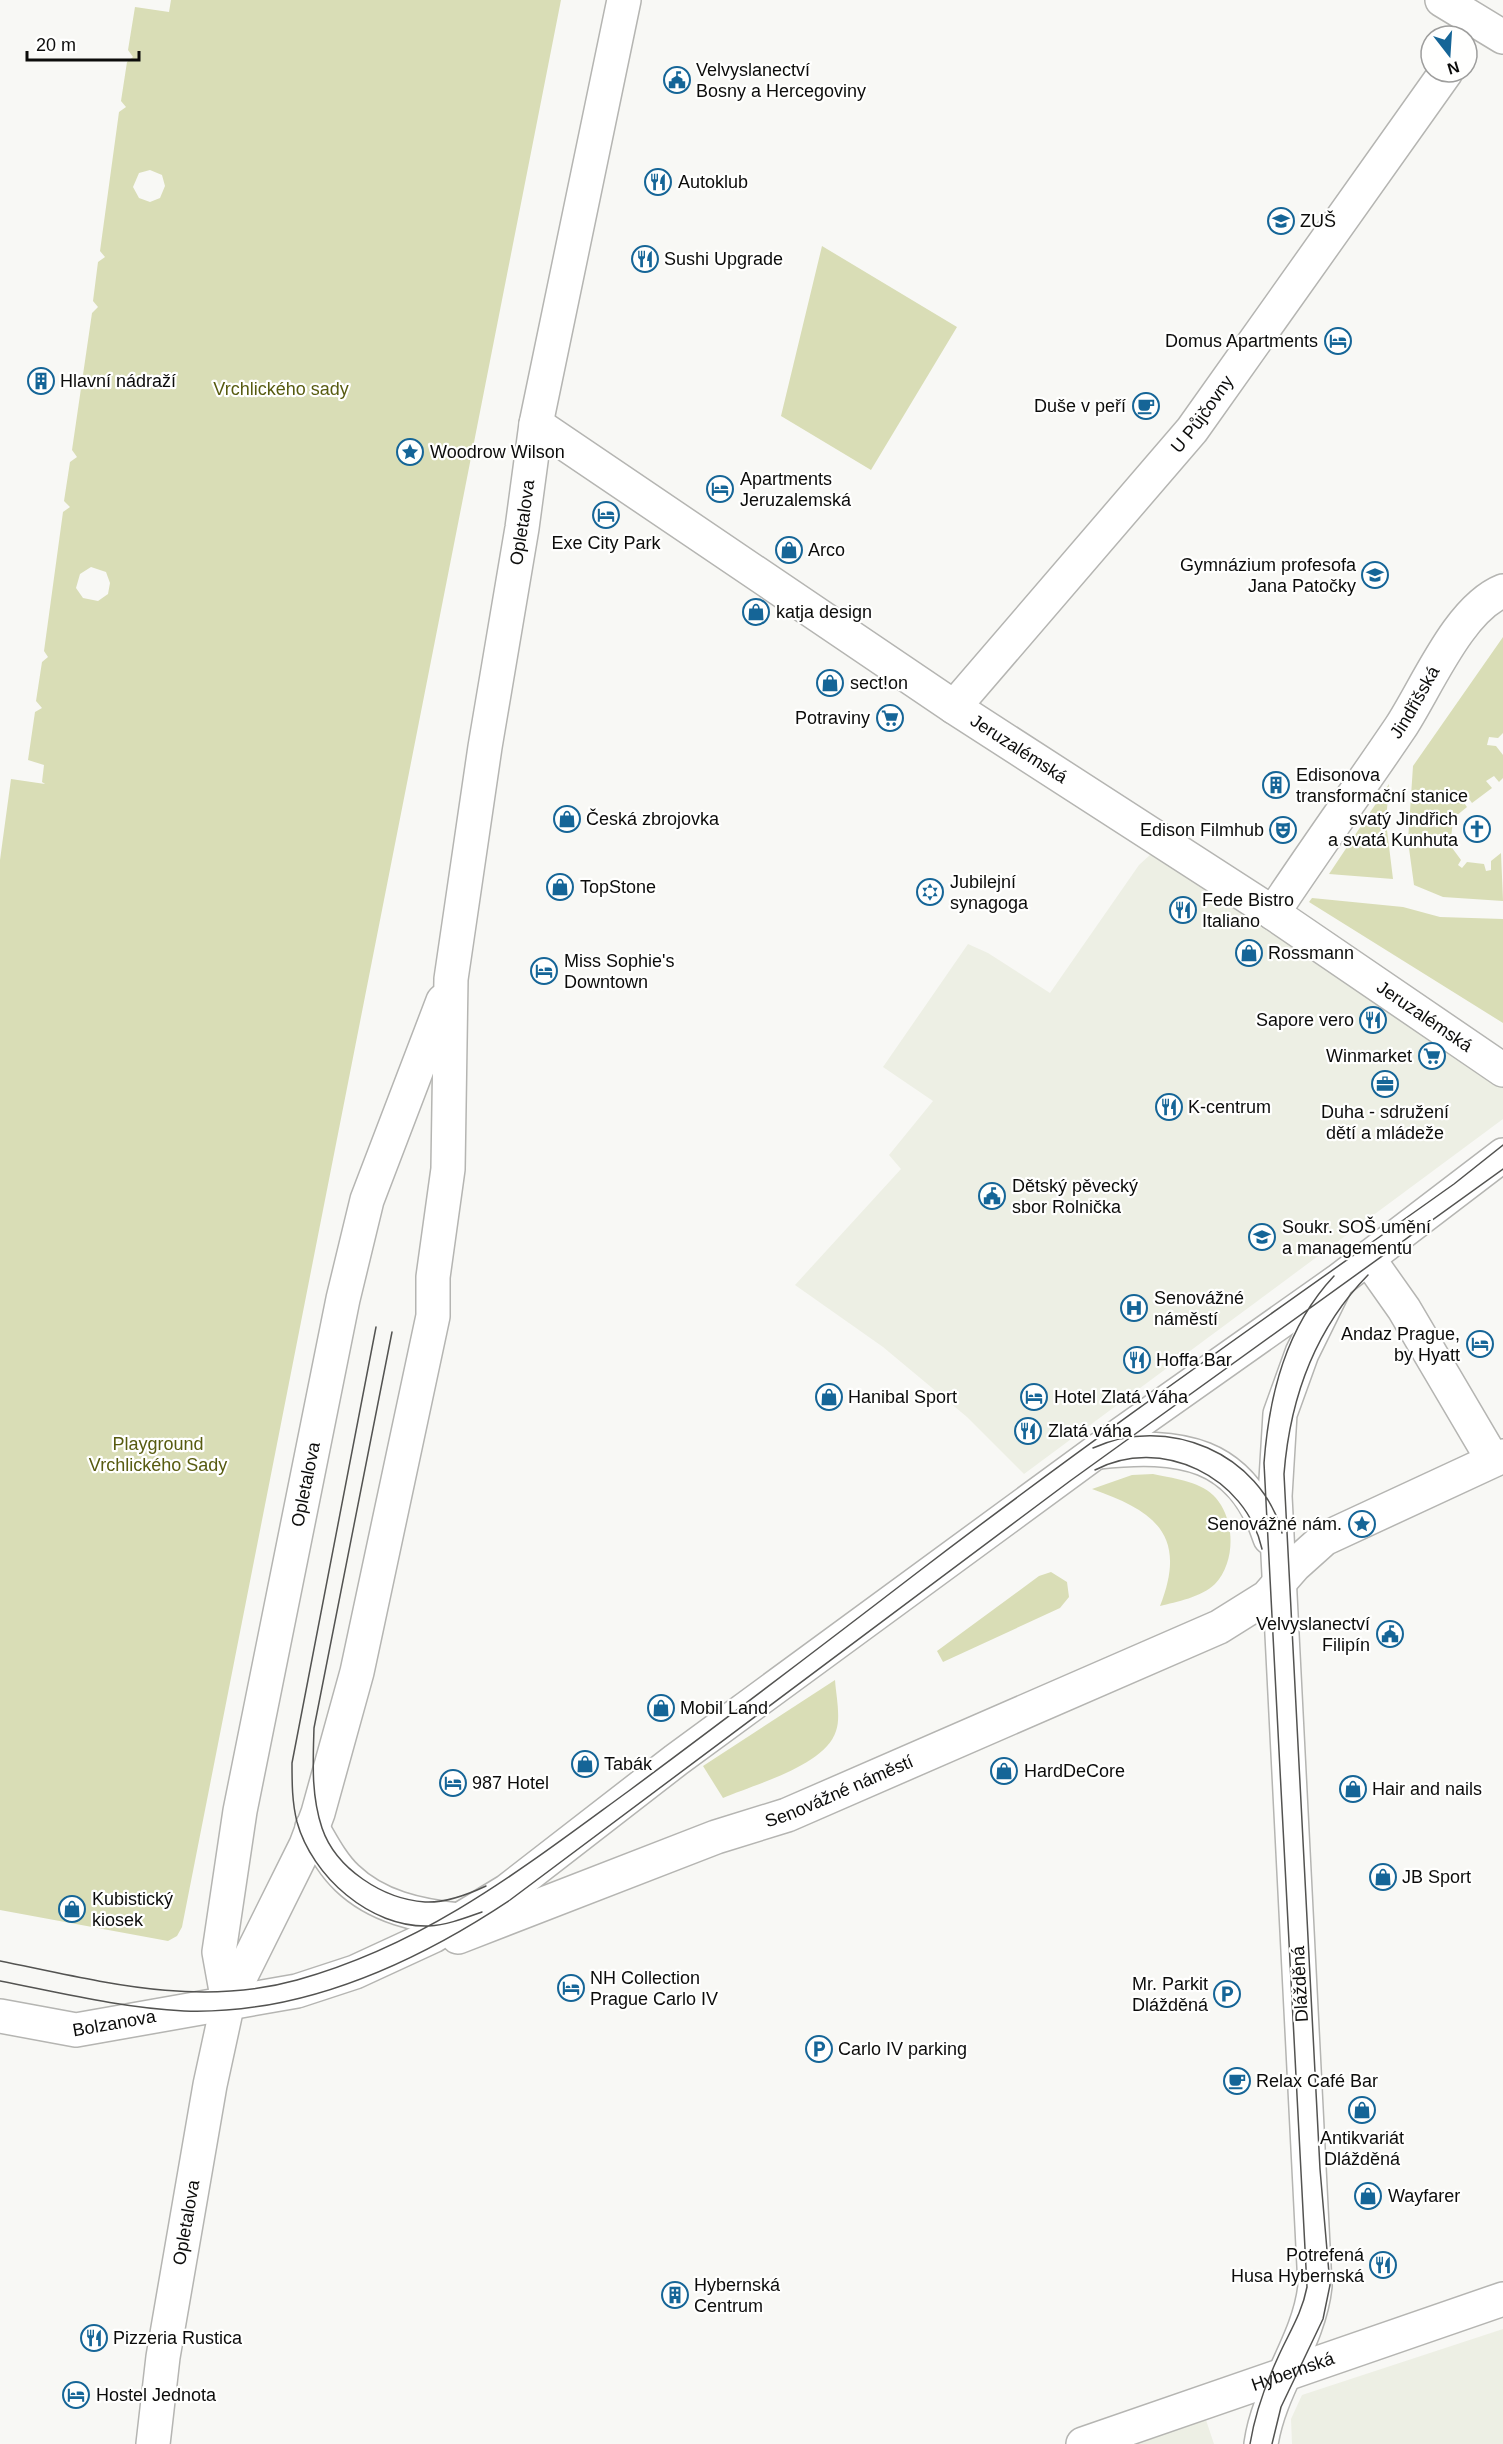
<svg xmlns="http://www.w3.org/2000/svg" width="1503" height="2444" viewBox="0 0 1503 2444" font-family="Helvetica,sans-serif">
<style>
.built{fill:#edefe4}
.green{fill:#d9ddb6;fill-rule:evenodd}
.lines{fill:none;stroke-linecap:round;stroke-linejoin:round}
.minor-casing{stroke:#b5b5b2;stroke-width:36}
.minor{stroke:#fff;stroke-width:33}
.tram{stroke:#535351;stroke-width:1.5}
.labels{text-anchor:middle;stroke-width:4.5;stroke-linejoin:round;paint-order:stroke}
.poi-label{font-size:18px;fill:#0c0c0b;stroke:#fffffe;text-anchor:start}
.park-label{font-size:18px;fill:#575b10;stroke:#fffffe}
.street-label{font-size:18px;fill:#0c0c0b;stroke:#fffffe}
</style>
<rect width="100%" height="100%" fill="#f8f8f5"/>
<path class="built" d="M1151,854l352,229v36l-479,355 -57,-57 -84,-70 -88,-62 106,-116 -12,-14 44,-54 -50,-34 85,-123 20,9 62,40 89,-128z
M1503,2329v115h-211l-1,-25 11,-24z
M1205,2417l9,27h-96z"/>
<path class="green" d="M171,0h390l-379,1927 -5,9 -9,5 -168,-31v-1050l11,-81 34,5 -3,-2 2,-17 -16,-5 7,-48 7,-4 -6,-7 6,-39 6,-5 -4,-6 19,-139 7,-5 -6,-6 6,-39 7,-5 -5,-7 20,-137 6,-6 -5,-6 5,-39 7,-5 -5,-6 19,-139 7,-5 -5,-6 6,-39 6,-5 -5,-7 7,-43 34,5zM150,170l12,5 3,11 -5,12 -10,4 -11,-4 -6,-11 6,-14zM91,567l15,5 4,11 -2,11 -10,7 -15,-3 -7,-10 4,-14zM64,1899l19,5 -4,15 -18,-4z
M822,246l135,81 -86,143 -90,-54z
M1503,637v96l-5,5 -9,-1 -2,8 9,1 7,9v23l-4,4 -5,-6 -8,5 6,7 -20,15 -5,-7 -5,4 5,7 -11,9 -8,-4 -3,4 8,5 -2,17 -8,3 1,4h6l11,15 -3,5 4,3 5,-6 17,2 2,7 5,-1v-9l10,-8 2,48 -60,-4 -29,-12 -6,-44 5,-75z
M1389,784l-3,38 7,57 -64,-5z
M1312,898l91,9 37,10 63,2v104l-194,-121z
M1153,1474c18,4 46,7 60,21 22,21 24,66 2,89 -13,13 -39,18 -55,22 28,-71 -5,-95 -68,-117l40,-14z
M1051,1572l16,10 2,15 -9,11 -117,54 -6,-11 102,-75z
M835,1680c1,15 6,37 1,51 -11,35 -81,53 -113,67l-20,-32z"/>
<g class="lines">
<defs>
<g id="minor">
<path d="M1442,0l61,37"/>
<path id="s1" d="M536,424l418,283 319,206 230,157"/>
<path id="s2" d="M954,707l238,-277 254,-358"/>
<path id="s3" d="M1273,913c41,-62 85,-123 127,-185 26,-39 58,-119 103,-137"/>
<path d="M1368,1258l36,51 89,151"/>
<path d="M1098,1452c82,-9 143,-1 172,86"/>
<path d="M312,1827c10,17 20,37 35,51 30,29 72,38 112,42"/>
<path id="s4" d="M458,1937l258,-100 71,-22 432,-188 48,-30 28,-32 29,-26 179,-83"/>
<path id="s5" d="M228,2002l78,-157 12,-32 39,-141 76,-356v-39l15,-108 3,-190 34,-232 37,-219 14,-104 88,-424"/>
<path id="s6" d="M0,2016l76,14 221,-39 58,-19 78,-36 74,-45 169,-131 420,-308 242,-171 165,-126"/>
<path id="s7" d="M153,2444l10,-87 47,-272 18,-83 -9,-50 21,-141 103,-512 24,-99 76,-199"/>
<path id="s8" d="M1083,2444l420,-145"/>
<path d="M1261,2444c8,-56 48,-102 54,-158l-40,-790 5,-82 22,-61 33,-67"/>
</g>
</defs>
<use href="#minor" class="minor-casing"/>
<use href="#minor" class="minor"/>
<path class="tram" d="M376,1327l-84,436c0,20 0,39 5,59 15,54 73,106 132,104 18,-1 36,-8 53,-14
M392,1332l-78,396c-1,34 -3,67 8,100 14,41 61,71 103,74 20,1 44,-8 61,-16
M1093,1448c74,-34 168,5 189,85
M1095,1470c66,-35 151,7 167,79
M0,1961c99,20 197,47 297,19 130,-36 226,-112 333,-190 97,-72 193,-145 288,-218 175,-134 356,-260 536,-388l49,-39
M0,1981c61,12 122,27 184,30 117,4 230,-47 326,-111l560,-419 433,-312
M1250,2444c5,-31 16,-61 29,-89 11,-24 23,-42 28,-68l-43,-824c5,-68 22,-136 70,-187
M1272,2444l9,-37 42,-88 7,-34 -10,-116 -36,-695c6,-76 30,-144 84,-199"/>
</g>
<defs>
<symbol id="civic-ring" viewBox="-11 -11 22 22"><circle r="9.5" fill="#fffffe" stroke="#156597" stroke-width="1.5"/><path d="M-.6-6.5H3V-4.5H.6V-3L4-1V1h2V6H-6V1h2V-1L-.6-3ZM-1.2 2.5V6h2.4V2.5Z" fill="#156597"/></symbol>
<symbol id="restaurant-ring" viewBox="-11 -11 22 22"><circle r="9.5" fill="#fffffe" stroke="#156597" stroke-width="1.5"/><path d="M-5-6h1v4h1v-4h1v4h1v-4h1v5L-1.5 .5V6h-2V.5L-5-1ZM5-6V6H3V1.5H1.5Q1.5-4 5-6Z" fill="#156597"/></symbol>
<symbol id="school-ring" viewBox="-11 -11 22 22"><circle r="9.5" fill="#fffffe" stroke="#156597" stroke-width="1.5"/><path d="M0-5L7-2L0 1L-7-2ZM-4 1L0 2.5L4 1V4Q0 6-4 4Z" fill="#156597"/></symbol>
<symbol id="hotel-ring" viewBox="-11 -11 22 22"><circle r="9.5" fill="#fffffe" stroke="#156597" stroke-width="1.5"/><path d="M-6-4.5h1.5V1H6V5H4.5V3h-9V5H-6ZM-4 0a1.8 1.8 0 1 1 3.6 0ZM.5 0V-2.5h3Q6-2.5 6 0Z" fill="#156597"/></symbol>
<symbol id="building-ring" viewBox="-11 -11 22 22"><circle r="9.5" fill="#fffffe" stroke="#156597" stroke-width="1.5"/><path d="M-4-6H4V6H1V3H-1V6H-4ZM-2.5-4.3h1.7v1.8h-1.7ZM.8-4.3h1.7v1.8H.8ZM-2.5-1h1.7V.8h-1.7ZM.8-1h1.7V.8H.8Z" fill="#156597"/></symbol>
<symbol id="cafe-ring" viewBox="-11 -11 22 22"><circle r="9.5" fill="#fffffe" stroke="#156597" stroke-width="1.5"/><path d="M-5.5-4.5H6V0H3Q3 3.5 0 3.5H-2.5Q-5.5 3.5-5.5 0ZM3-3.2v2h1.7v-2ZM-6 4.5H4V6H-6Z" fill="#156597"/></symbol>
<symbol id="sight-ring" viewBox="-11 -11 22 22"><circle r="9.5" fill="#fffffe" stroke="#156597" stroke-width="1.5"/><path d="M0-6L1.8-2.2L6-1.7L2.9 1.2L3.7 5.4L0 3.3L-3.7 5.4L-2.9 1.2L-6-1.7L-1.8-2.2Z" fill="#156597"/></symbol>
<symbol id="shop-ring" viewBox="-11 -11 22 22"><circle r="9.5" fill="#fffffe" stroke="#156597" stroke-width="1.5"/><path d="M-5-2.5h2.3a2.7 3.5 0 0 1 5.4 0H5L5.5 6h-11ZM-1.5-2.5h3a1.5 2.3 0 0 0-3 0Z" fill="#156597"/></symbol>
<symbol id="supermarket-ring" viewBox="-11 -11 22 22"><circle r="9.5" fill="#fffffe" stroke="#156597" stroke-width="1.5"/><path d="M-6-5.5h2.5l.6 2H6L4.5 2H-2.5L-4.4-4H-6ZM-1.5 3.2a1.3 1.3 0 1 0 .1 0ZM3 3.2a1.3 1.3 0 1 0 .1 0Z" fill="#156597"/></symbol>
<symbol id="church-ring" viewBox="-11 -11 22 22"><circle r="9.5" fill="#fffffe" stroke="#156597" stroke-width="1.5"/><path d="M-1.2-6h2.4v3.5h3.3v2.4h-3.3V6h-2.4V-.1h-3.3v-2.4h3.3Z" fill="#156597"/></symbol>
<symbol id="theatre-ring" viewBox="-11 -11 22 22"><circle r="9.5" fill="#fffffe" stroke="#156597" stroke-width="1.5"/><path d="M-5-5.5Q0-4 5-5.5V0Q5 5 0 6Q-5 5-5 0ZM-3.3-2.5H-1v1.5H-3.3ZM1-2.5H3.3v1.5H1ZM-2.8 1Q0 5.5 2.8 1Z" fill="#156597"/></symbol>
<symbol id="synagogue-ring" viewBox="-11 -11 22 22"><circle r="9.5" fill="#fffffe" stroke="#156597" stroke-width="1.5"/><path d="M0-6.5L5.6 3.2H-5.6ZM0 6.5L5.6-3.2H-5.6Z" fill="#156597"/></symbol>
<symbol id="office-ring" viewBox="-11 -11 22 22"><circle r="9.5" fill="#fffffe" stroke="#156597" stroke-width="1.5"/><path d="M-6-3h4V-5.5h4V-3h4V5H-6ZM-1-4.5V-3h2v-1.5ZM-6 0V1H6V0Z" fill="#156597"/></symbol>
<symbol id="university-ring" viewBox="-11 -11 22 22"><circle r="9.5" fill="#fffffe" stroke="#156597" stroke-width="1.5"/><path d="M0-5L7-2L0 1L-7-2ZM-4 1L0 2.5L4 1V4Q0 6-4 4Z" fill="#156597"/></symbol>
<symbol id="hospital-ring" viewBox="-11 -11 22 22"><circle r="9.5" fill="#fffffe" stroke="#156597" stroke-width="1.5"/><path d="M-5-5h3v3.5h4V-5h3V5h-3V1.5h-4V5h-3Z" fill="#156597"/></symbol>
<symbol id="parking-ring" viewBox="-11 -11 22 22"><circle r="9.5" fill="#fffffe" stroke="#156597" stroke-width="1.5"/><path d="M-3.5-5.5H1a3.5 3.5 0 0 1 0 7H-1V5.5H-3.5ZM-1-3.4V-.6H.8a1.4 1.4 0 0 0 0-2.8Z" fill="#156597"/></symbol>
</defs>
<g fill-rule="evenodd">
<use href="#civic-ring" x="662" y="65" width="30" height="30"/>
<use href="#restaurant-ring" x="643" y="167" width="30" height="30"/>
<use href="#school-ring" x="1266" y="206" width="30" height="30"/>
<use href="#restaurant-ring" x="630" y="244" width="30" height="30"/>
<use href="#hotel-ring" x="1323" y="326" width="30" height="30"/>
<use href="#building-ring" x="26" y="366" width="30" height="30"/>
<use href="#cafe-ring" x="1131" y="391" width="30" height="30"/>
<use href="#sight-ring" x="395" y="437" width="30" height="30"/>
<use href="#hotel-ring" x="705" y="474" width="30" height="30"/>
<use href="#hotel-ring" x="591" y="500" width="30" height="30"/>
<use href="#shop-ring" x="774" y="535" width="30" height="30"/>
<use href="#school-ring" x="1360" y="560" width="30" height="30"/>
<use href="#shop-ring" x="741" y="597" width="30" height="30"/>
<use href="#shop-ring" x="815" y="668" width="30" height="30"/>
<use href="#supermarket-ring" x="875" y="703" width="30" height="30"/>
<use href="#building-ring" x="1261" y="770" width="30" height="30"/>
<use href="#shop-ring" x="552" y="804" width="30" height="30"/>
<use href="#church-ring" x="1462" y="814" width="30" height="30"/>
<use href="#theatre-ring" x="1268" y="815" width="30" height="30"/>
<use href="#shop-ring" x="545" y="872" width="30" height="30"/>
<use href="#synagogue-ring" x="915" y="877" width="30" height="30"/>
<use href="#restaurant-ring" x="1168" y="895" width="30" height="30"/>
<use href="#shop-ring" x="1234" y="938" width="30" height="30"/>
<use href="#hotel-ring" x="529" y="956" width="30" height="30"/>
<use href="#restaurant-ring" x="1358" y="1005" width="30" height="30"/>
<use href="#supermarket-ring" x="1417" y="1041" width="30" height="30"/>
<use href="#office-ring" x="1370" y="1069" width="30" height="30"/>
<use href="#restaurant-ring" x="1154" y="1092" width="30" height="30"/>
<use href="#civic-ring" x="977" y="1181" width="30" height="30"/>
<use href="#university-ring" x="1247" y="1222" width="30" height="30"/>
<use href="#hospital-ring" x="1119" y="1293" width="30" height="30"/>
<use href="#hotel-ring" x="1465" y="1329" width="30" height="30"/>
<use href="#restaurant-ring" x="1122" y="1345" width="30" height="30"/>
<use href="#shop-ring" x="814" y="1382" width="30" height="30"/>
<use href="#hotel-ring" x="1019" y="1382" width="30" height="30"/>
<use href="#restaurant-ring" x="1013" y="1416" width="30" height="30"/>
<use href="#sight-ring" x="1347" y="1509" width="30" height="30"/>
<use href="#civic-ring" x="1375" y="1619" width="30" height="30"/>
<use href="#shop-ring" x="646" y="1693" width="30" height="30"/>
<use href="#shop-ring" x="570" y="1749" width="30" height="30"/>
<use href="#shop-ring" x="989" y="1756" width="30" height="30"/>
<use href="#hotel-ring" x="438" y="1768" width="30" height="30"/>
<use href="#shop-ring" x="1338" y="1774" width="30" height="30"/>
<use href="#shop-ring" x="1368" y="1862" width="30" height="30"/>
<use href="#shop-ring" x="57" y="1894" width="30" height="30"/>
<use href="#hotel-ring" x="556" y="1973" width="30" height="30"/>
<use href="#parking-ring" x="1212" y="1979" width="30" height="30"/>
<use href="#parking-ring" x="804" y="2034" width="30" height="30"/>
<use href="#cafe-ring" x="1222" y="2066" width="30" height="30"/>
<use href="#shop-ring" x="1347" y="2095" width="30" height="30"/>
<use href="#shop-ring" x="1353" y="2181" width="30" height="30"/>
<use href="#restaurant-ring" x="1368" y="2250" width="30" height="30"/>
<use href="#building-ring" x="660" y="2280" width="30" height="30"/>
<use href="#restaurant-ring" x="79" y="2323" width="30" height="30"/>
<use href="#hotel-ring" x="61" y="2380" width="30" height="30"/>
</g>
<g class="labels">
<g class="poi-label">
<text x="696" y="76">Velvyslanectví<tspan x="696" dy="21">Bosny a Hercegoviny</tspan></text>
<text x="678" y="188">Autoklub</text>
<text x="1300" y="227">ZUŠ</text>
<text x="664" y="265">Sushi Upgrade</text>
<text x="1318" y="347" text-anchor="end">Domus Apartments</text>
<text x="60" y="387">Hlavní nádraží</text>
<text x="1126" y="412" text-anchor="end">Duše v peří</text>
<text x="430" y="458">Woodrow Wilson</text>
<text x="740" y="485">Apartments<tspan x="740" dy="21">Jeruzalemská</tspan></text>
<text x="606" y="549" text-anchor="middle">Exe City Park</text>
<text x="808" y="556">Arco</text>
<text x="1356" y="571" text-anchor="end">Gymnázium profesofa<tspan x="1356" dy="21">Jana Patočky</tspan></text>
<text x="776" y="618">katja design</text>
<text x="850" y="689">sect!on</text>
<text x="870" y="724" text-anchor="end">Potraviny</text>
<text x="1296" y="781">Edisonova<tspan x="1296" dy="21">transformační stanice</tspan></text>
<text x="586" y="825">Česká zbrojovka</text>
<text x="1458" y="825" text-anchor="end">svatý Jindřich<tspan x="1458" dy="21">a svatá Kunhuta</tspan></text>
<text x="1264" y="836" text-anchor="end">Edison Filmhub</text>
<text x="950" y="888">Jubilejní<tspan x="950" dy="21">synagoga</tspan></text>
<text x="580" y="893">TopStone</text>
<text x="1202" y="906">Fede Bistro<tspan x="1202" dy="21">Italiano</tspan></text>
<text x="1268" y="959">Rossmann</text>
<text x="564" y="967">Miss Sophie's<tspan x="564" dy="21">Downtown</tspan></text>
<text x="1354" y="1026" text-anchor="end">Sapore vero</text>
<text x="1412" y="1062" text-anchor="end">Winmarket</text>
<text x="1188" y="1113">K-centrum</text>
<text x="1385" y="1118" text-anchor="middle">Duha - sdružení<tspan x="1385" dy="21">dětí a mládeže</tspan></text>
<text x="1012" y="1192">Dětský pěvecký<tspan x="1012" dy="21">sbor Rolnička</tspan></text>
<text x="1282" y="1233">Soukr. SOŠ umění<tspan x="1282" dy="21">a managementu</tspan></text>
<text x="1154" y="1304">Senovážné<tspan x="1154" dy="21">náměstí</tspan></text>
<text x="1460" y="1340" text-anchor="end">Andaz Prague,<tspan x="1460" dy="21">by Hyatt</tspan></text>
<text x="1156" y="1366">Hoffa Bar</text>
<text x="848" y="1403">Hanibal Sport</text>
<text x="1054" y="1403">Hotel Zlatá Váha</text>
<text x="1048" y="1437">Zlatá váha</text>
<text x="1342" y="1530" text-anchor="end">Senovážné nám.</text>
<text x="1370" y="1630" text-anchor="end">Velvyslanectví<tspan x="1370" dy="21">Filipín</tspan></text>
<text x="680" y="1714">Mobil Land</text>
<text x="604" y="1770">Tabák</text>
<text x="1024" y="1777">HardDeCore</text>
<text x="472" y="1789">987 Hotel</text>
<text x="1372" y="1795">Hair and nails</text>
<text x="1402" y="1883">JB Sport</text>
<text x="92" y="1905">Kubistický<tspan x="92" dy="21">kiosek</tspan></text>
<text x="590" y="1984">NH Collection<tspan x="590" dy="21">Prague Carlo IV</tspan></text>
<text x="1208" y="1990" text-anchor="end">Mr. Parkit<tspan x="1208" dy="21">Dlážděná</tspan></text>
<text x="838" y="2055">Carlo IV parking</text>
<text x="1256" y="2087">Relax Café Bar</text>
<text x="1362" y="2144" text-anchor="middle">Antikvariát<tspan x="1362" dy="21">Dlážděná</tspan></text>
<text x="1388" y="2202">Wayfarer</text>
<text x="1364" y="2261" text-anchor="end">Potrefená<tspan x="1364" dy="21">Husa Hybernská</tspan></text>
<text x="694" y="2291">Hybernská<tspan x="694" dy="21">Centrum</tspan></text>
<text x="113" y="2344">Pizzeria Rustica</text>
<text x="96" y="2401">Hostel Jednota</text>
</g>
<g class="park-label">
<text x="281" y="395">Vrchlického sady</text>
<text x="158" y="1450">Playground<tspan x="158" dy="21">Vrchlického Sady</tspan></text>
</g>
<g class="street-label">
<text dy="6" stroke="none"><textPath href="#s2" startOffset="384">U Půjčovny</textPath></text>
<text dy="6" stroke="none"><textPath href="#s5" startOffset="1520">Opletalova</textPath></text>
<text dy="6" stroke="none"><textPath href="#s3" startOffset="254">Jindřišská</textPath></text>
<text dy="6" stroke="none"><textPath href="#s1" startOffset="582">Jeruzalémská</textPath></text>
<text dy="6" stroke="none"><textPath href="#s1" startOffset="1068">Jeruzalémská</textPath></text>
<text dy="6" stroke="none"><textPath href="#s7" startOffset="975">Opletalova</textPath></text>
<text dy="6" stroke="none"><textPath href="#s4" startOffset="408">Senovážné náměstí</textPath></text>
<text transform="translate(1300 1984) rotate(-93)" y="6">Dlážděná</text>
<text dy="6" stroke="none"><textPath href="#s6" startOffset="116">Bolzanova</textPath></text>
<text dy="6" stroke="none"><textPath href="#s7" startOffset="224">Opletalova</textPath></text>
<text dy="6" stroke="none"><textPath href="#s8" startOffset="222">Hybernská</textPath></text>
</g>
</g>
<g transform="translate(1449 54) rotate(163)"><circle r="28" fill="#fffffe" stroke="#9e9e9d" stroke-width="1.5"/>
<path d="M0-4.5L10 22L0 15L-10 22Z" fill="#156597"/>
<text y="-9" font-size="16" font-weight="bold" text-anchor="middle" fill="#0c0c0b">N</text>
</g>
<path d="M27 51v9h112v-9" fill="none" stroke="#0c0c0b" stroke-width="3"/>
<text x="36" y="51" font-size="18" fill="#0c0c0b" stroke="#fffffe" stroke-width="4.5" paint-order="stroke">20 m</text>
</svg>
